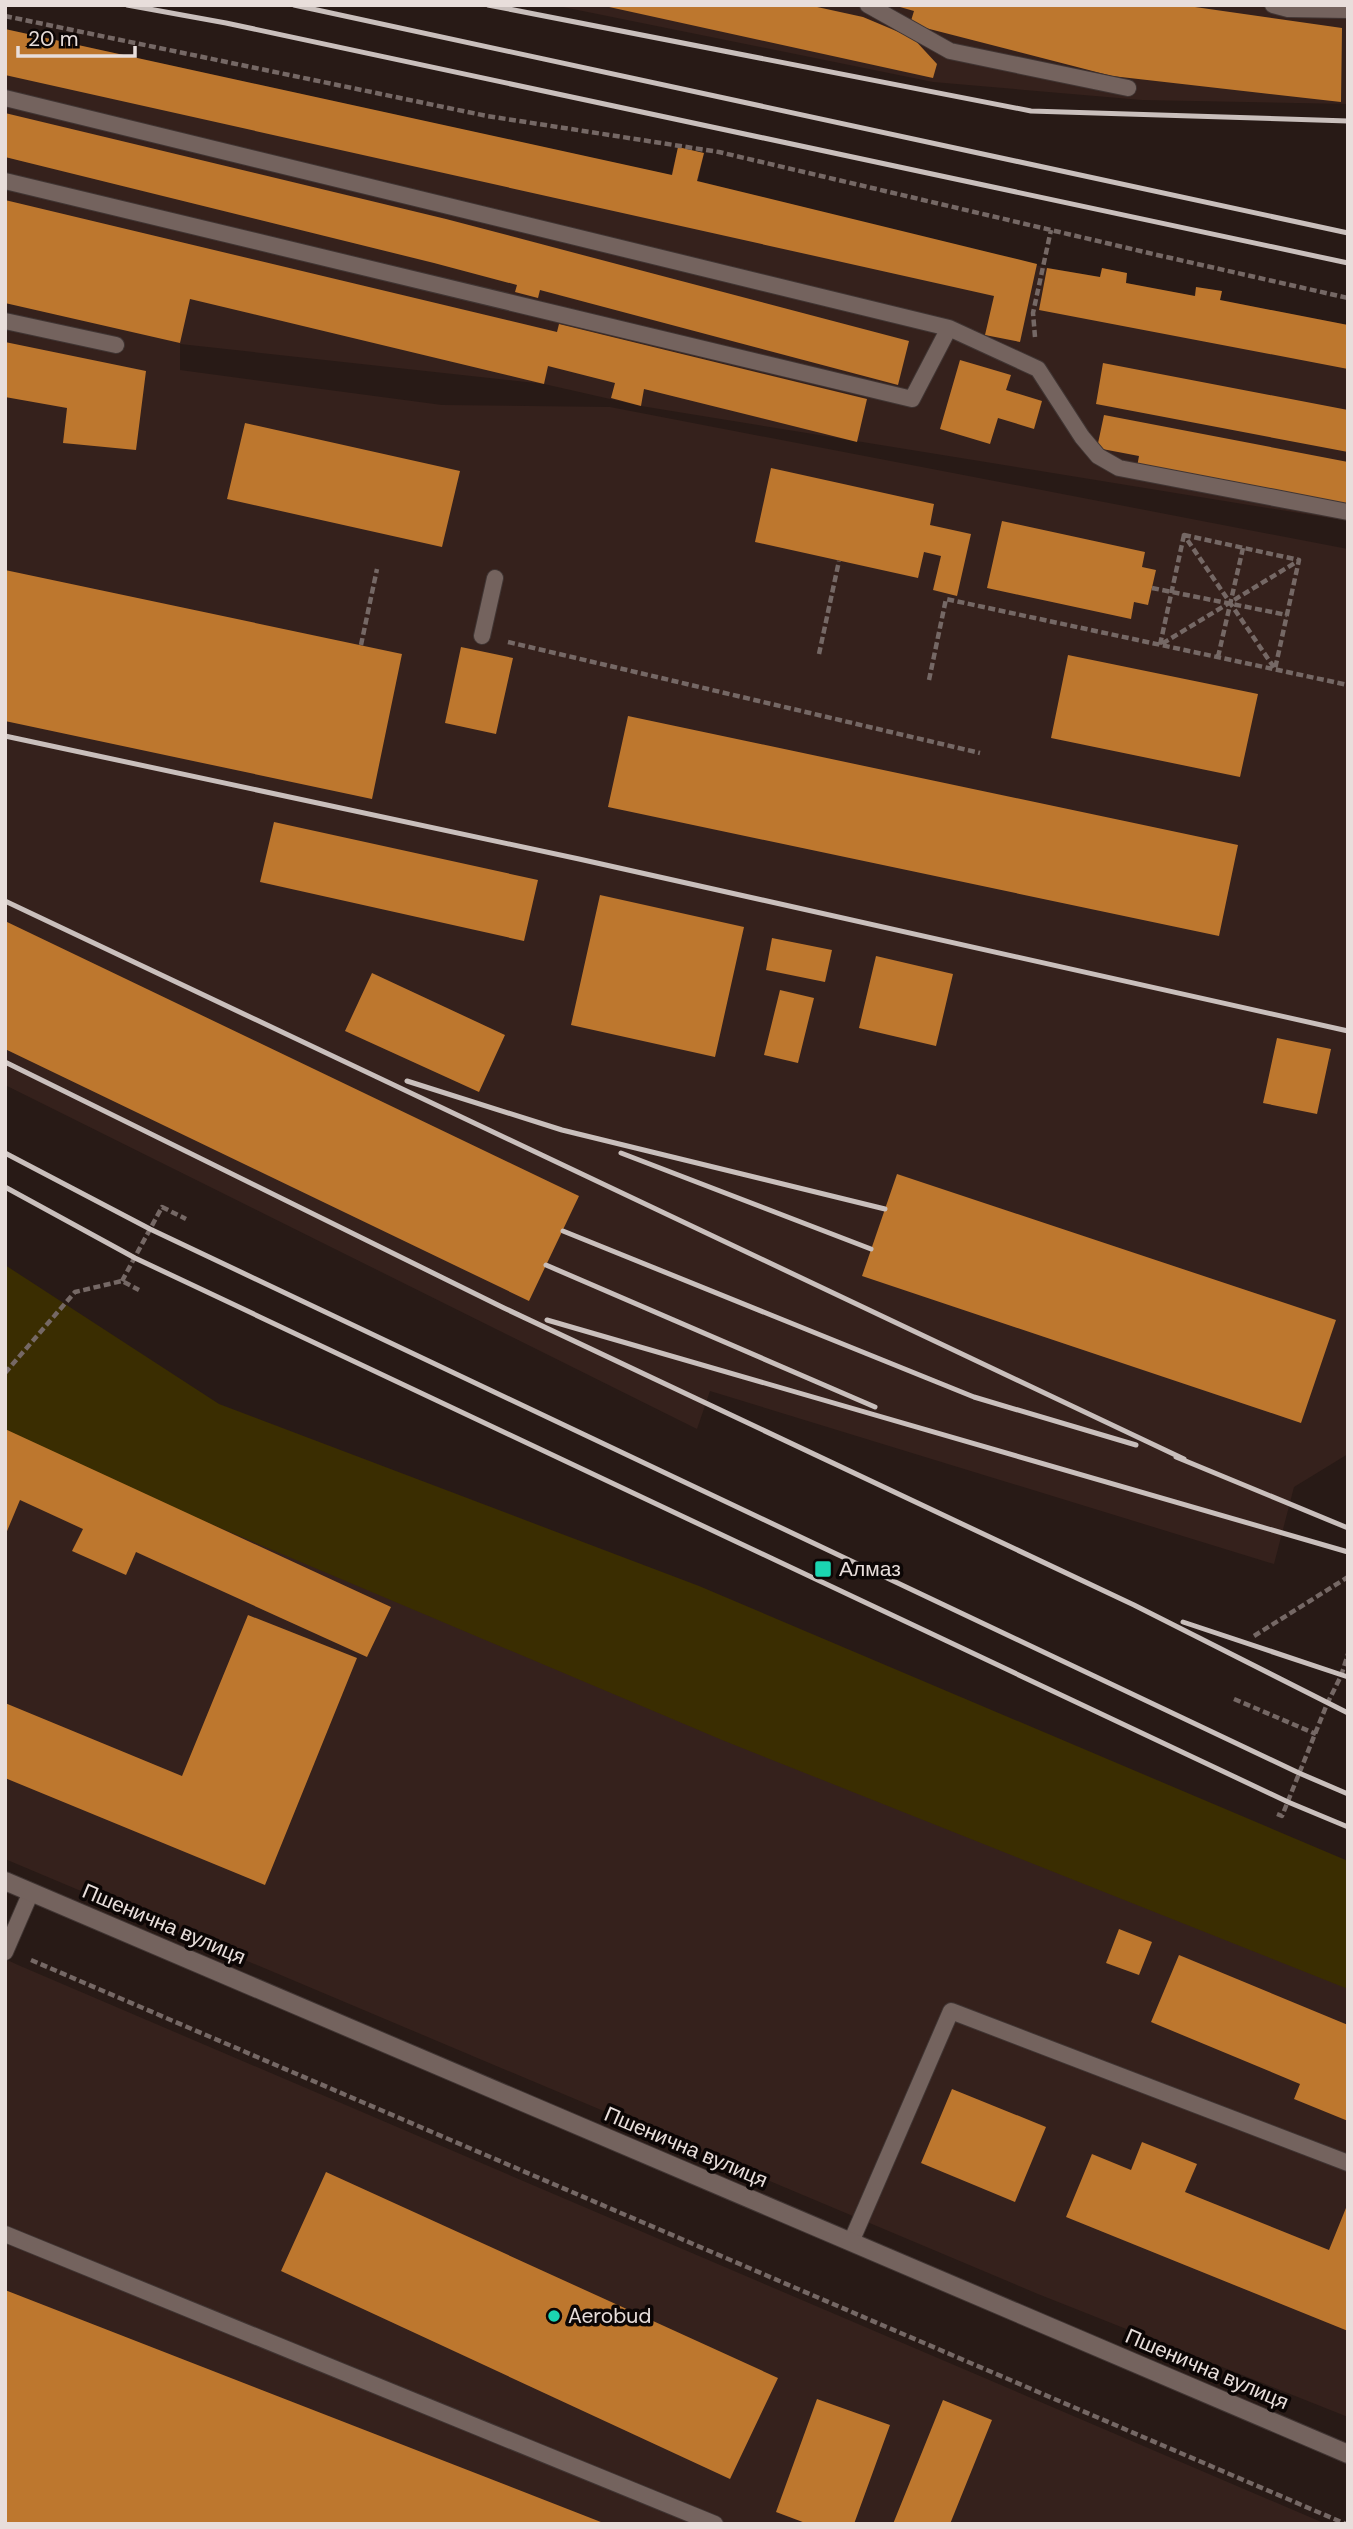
<svg xmlns="http://www.w3.org/2000/svg" width="1353" height="2529" viewBox="0 0 1353 2529" font-family="'DM Sans',sans-serif">
<style>
.built{fill:#35211c}
.green{fill:#3a2d01}
.building{fill:#bd772e}
.lines{fill:none;stroke-linecap:round;stroke-linejoin:round}
.lane-casing{stroke:#403533;stroke-width:18}
.street-casing{stroke:#403533;stroke-width:20}
.path{stroke:#756865;stroke-width:4.5;stroke-dasharray:7 3.5;stroke-linecap:butt}
.lane{stroke:#74635e;stroke-width:16}
.street{stroke:#74635e;stroke-width:18}
.rail{stroke:#c9bfbc;stroke-width:5}
.poi-dot{fill:#1bd5b1;stroke:#0c0605;stroke-width:2.5}
.labels{text-anchor:middle;stroke-width:7;stroke-linejoin:round;paint-order:stroke}
.poi-label{font-size:21px;fill:#e8dedb;stroke:#0c0605;text-anchor:start}
.street-label{font-size:21px;fill:#e8dedb;stroke:#0c0605}
</style>
<rect width="100%" height="100%" fill="#281a16"/>
<path class="built" d="M553,5h795v99l-206,-4 -209,-18z
M5,29l666,146 7,-27 26,5 -6,28 350,87 52,9 2,-9 25,5 -1,10 68,13 2,-9 26,4 -2,9 128,25v196l-707,-115 -97,-22 -364,-40v26l262,35 168,2 738,142v905l-54,33 -20,77 -564,-173 -13,38 -692,-344z
M5,1396l1343,492v529l-310,-123 -1033,-435z
M5,1959l13,6 1308,559h-1321z"/>
<path class="green" d="M5,1265l214,139 480,182 649,275v128l-626,-249 -717,-303z"/>
<path class="building" d="M600,5h208l55,12 50,21 24,26 -4,14z
M893,5h288l161,23 -1,74 -229,-26 -202,-52 4,-13z
M5,29l667,146 6,-28 26,6 -7,28 340,83 -17,78 -35,-7 9,-39 -989,-221z
M5,113l441,106 463,122 -11,44 -358,-95 -2,8 -23,-6 2,-7 -83,-22 -429,-106z
M5,200l552,132 2,-8 308,75 -10,43 -213,-53 -3,17 -30,-8 4,-15 -67,-17 -4,18 -354,-85 -10,44 -175,-40z
M1047,268l53,9 2,-9 25,5 -1,10 69,13 1,-9 26,4 -2,9 128,25v44l-309,-59z
M5,342l141,29 -10,79 -73,-7 4,-35 -62,-11z
M960,360l51,15 -5,15 36,11 -8,28 -36,-11 -8,26 -50,-15z
M1103,363l245,47v42l-252,-48z
M1104,415l244,47v46l-211,-41 2,-11 -42,-8z
M245,423l215,48 -18,76 -215,-48z
M771,468l163,36 -4,21 41,9 -14,62 -24,-6 8,-34 -17,-4 -6,26 -163,-36z
M1002,521l143,31 -3,15 14,3 -8,35 -14,-3 -3,17 -144,-31z
M5,570l397,84 -30,145 -367,-78z
M461,647l52,11 -17,76 -51,-11z
M1068,655l190,39 -18,83 -189,-39z
M628,716l610,129 -19,91 -611,-129z
M274,822l264,58 -14,61 -264,-59z
M600,895l144,32 -29,130 -144,-32z
M5,921l574,275 -50,105 -524,-252z
M772,938l60,12 -7,32 -59,-12z
M876,956l77,18 -17,72 -77,-18z
M372,973l133,62 -26,57 -134,-61z
M780,990l34,8 -16,65 -34,-8z
M1277,1038l54,11 -14,65 -54,-11z
M897,1174l439,146 -35,103 -439,-147z
M5,1429l386,178 -24,50 -231,-105 -10,23 -54,-24 11,-22 -63,-29 -15,36z
M248,1615l109,43 -92,227 -260,-107v-75l177,73z
M1119,1929l33,13 -13,33 -33,-12z
M1179,1955l169,70v96l-54,-22 6,-15 -149,-62z
M952,2089l94,38 -31,75 -94,-39z
M1142,2142l55,22 -12,28 144,58 19,-47v128l-282,-114 26,-63 39,16z
M326,2172l452,206 -48,101 -449,-208z
M5,2290l601,234h-601z
M817,2399l73,26 -36,99h-46l-32,-12z
M943,2400l49,20 -42,104h-57z"/>
<g class="lines">
<defs>
<path id="lane" d="M868,5l82,46 178,37
M1273,5l15,4 60,1
M5,98l944,230 89,41 44,68 16,19 21,12 229,44
M5,181l907,218 37,-71
M5,321l111,24
M482,636l13,-58
M5,1952l26,-60
M5,2234l710,290
M851,2242l100,-231 397,152"/>
<path id="street" d="M5,1881l1343,573"/>
</defs>
<use href="#lane" class="lane-casing"/>
<use href="#street" class="street-casing"/>
<path class="path" d="M5,16l482,100 232,36 434,102 195,44
M1035,337l-2,-24 18,-83
M1184,535l115,25 -24,109z
M1184,535l-24,110 138,-84
M1152,588l135,27
M508,642l472,111
M361,645l16,-76
M819,654l20,-93
M1218,657l25,-109
M929,680l17,-81 402,86
M122,1281l40,-74 24,12
M5,1373l70,-81 47,-11 17,9
M1254,1636l94,-59
M1234,1699l82,35
M1277,1814l5,2 45,-112 14,-28 7,-22
M31,1960l1315,564"/>
<use href="#lane" class="lane"/>
<use href="#street" class="street"/>
<path class="rail" d="M127,5l99,18 1122,240
M294,5l1054,228
M488,5l543,106 317,10
M5,736l574,123 769,172
M5,901l1179,558
M5,1062l499,246 630,297 214,108
M407,1081l155,49 323,79
M5,1153l145,76 1149,544 49,21
M621,1153l250,96
M5,1187l130,71 1153,544 60,25
M563,1231l411,166 162,48
M546,1265l329,142
M547,1320l801,232
M1176,1457l172,71
M1183,1622l165,55"/>
</g>
<g class="poi-dot">
<rect x="814" y="1560" width="18" height="18" rx="3.5"/>
<circle cx="554" cy="2316" r="7"/>
</g>
<g class="labels">
<g class="poi-label">
<text x="839" y="1576">Алмаз</text>
<text x="568" y="2323">Aerobud</text>
</g>
<g class="street-label">
<text transform="translate(164 1924) rotate(23)" y="7">Пшенична вулиця</text>
<text transform="translate(686 2147) rotate(23)" y="7">Пшенична вулиця</text>
<text transform="translate(1207 2369) rotate(23)" y="7">Пшенична вулиця</text>
</g>
</g>
<rect width="1353" height="2529" fill="none" stroke="#e8dedb" stroke-width="14"/>
<path d="M18 46v10h117v-10" fill="none" stroke="#e8dedb" stroke-width="3.5"/>
<text x="28" y="46" font-size="21" fill="#e8dedb" stroke="#0c0605" stroke-width="5" paint-order="stroke">20 m</text>
</svg>
